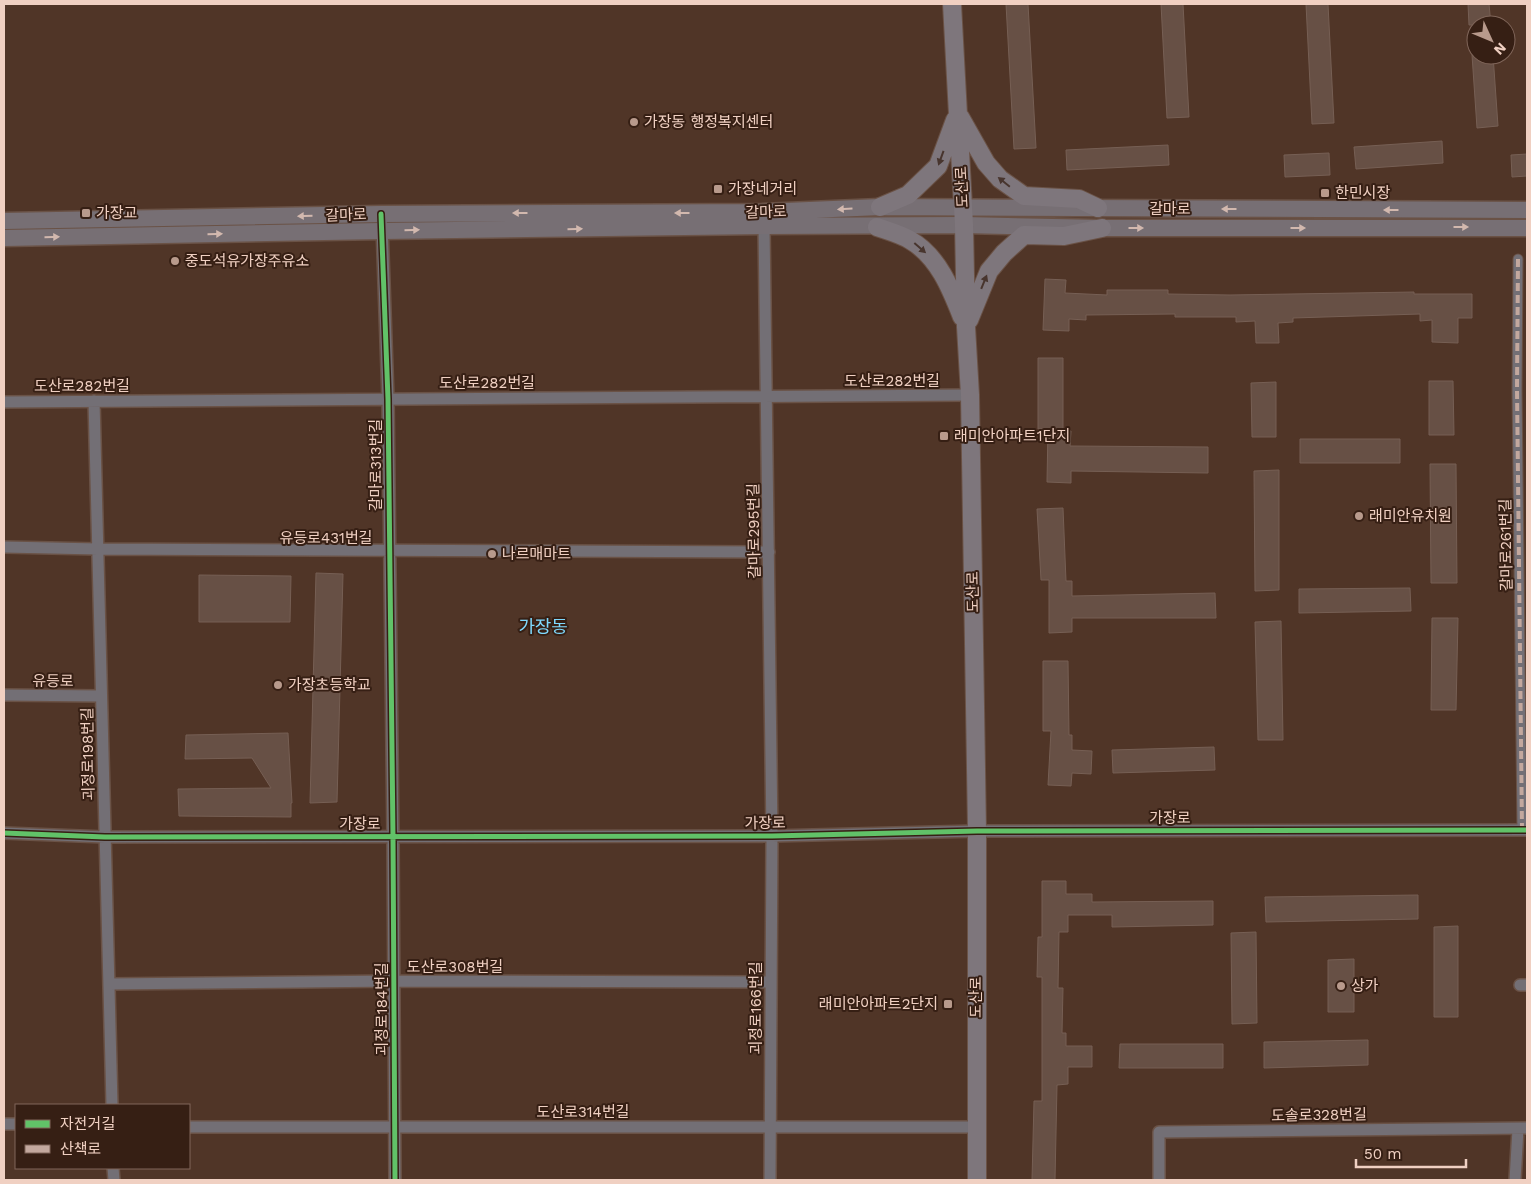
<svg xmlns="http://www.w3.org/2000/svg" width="1531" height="1184" viewBox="0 0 1531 1184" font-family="'Work Sans','Noto Sans KR',sans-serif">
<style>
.building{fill:#675045;stroke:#765f54}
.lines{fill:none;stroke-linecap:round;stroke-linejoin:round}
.pedestrian-casing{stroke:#6a5246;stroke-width:11}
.minor-casing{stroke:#6a5246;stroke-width:14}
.secondary-casing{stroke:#6a5246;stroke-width:19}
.primary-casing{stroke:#6a5246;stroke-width:20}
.pedestrian{stroke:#736f75;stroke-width:9}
.minor{stroke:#736f75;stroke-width:11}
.secondary{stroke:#776f74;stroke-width:16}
.primary{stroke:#7e767c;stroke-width:18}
.quiet{stroke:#c3a89e;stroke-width:4;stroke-dasharray:8 4;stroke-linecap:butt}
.cycleway-casing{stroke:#361f14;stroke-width:8}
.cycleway{stroke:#61c268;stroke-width:5}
.oneway{fill:#48352e}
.oneway2{fill:#d2b8ae}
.poi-dot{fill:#b89a8c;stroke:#361f14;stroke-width:2}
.labels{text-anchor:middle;stroke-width:4;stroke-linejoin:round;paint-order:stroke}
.poi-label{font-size:15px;fill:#f0d0c2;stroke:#361f14;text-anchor:start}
.street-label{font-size:15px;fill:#f0d0c2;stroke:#361f14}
.quarter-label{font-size:18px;fill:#7fd9fd;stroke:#361f14}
</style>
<rect width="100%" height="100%" fill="#503527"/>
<path class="building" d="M1006,4h22l8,144 -22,1z
M1161,4h22l6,113 -22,1z
M1306,4h22l6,119 -22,1z
M1468,4h21l2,21h-22z
M1472,55h21l5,71 -21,2z
M1442,141l1,22 -87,6 -2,-22z
M1168,145l1,20 -102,5 -1,-20z
M1329,153l1,22 -45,2 -1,-22z
M1527,154v22l-15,1 -1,-22z
M1045,279l21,1 -1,13 42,2v-5h61v4l62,1 184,-3v2h58v24h-14v25l-26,-1v-22l-12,1v-7l-127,4v4l-15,1 1,20h-23l-1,-22 -19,1v-5h-61v-3l-89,1v5l-17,-1v12l-26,-1z
M1038,358h25v73h8l-1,15 138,1v26l-137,-2v12l-24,-1 1,-53h-10z
M1429,381h24l1,54h-25z
M1276,382v55h-24l-1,-54z
M1300,439h100v24h-100z
M1430,464h26l1,119h-26z
M1279,470v120l-24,1 -1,-120z
M1063,508l3,73h6v15l143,-3 1,25h-144v14l-23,1v-53h-8l-4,-71z
M316,573l27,1 -6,228 -27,1z
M199,575l92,1 -1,46h-91z
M1410,588l1,23 -112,2v-24z
M1432,618h26l-2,92h-25z
M1281,621l2,119h-25l-3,-118z
M1043,661h25l1,74h3v15l20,1 -1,23 -19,-1 -1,13 -23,-1 3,-54h-8z
M288,733l4,70h-1v14l-112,-1 -1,-27 93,-1 -19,-30 -67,1 1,-24z
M1214,747l1,23 -102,3 -1,-23z
M1042,881h24v13h26v8l121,-1v24l-101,2v-12h-44v17h-9l-1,56h5l-1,45h4v13h26v21h-24v17l-11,1 -2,95h-23l2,-79h8v-124h-5l1,-40h4z
M1418,895v24l-152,3 -1,-25z
M1458,926v91h-24v-90z
M1256,932l1,91 -25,1 -1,-91z
M1354,959v53h-26v-52z
M1368,1040v25l-104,3v-26z
M1120,1044h103v24h-104z"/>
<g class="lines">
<defs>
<path id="pedestrian" d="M1518,259l-1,130 5,441"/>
<path id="minor" d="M382,225l6,174 5,438 2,343
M764,226l8,610 -2,344
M94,401l18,704
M4,402l966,-7
M4,547l94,2 671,3
M4,695l97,1
M4,833l101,4 667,-1 205,-5 550,-1
M109,984l285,-3 377,1
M1520,985h7
M4,1124h12
M189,1127h787
M113,1168l1,12
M1159,1180v-48l368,-4
M1515,1180l3,-51"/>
<path id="secondary" d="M4,221l377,-7 381,-2 118,-5 647,3
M4,238l378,-7 382,-5 200,-1 138,3h425"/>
<path id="primary" d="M952,4l12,221 2,102 4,68 7,436v349
M960,117l26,46 14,16 24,17 55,3 19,9
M880,207l28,-12 30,-29 17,-46
M877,227c11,4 23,7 33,13 28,16 41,49 52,77
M969,320l20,-49 15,-18 20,-18 40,1 38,-8"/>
</defs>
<use href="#pedestrian" class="pedestrian-casing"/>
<use href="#minor" class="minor-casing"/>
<use href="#secondary" class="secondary-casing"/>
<use href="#primary" class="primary-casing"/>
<use href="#pedestrian" class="pedestrian"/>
<use href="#minor" class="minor"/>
<use href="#secondary" class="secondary"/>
<use href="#primary" class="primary"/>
<path class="quiet" d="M1518,259l-1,130 5,441"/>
<defs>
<path id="cycleway" d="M381,214l7,185 5,438 2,343
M4,833l101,4 667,-1 205,-5 550,-1"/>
</defs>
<use href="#cycleway" class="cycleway-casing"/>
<use href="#cycleway" class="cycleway"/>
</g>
<defs><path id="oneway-solid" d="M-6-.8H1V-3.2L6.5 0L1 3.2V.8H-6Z" transform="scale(1.25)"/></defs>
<g class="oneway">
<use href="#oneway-solid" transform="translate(941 158) rotate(110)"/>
<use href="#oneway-solid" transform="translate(1004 182) rotate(-141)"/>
<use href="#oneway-solid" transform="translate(920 248) rotate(41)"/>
<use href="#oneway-solid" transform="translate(984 282) rotate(-68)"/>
</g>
<g class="oneway2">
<use href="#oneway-solid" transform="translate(845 209) rotate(177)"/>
<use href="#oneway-solid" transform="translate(1229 209) rotate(-180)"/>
<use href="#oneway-solid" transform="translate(1391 210) rotate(-180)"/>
<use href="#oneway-solid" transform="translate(520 213) rotate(180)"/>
<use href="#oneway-solid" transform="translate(682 213) rotate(180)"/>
<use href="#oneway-solid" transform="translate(305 216) rotate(178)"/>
<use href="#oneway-solid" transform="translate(1461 227)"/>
<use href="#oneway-solid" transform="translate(1136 228)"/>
<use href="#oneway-solid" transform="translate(1298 228)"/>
<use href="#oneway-solid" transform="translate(575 229) rotate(-1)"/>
<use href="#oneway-solid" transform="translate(412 230) rotate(-1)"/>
<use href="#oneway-solid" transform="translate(215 234) rotate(-1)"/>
<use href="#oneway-solid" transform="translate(52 237) rotate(-1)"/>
</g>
<g class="poi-dot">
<circle cx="634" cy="122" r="5"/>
<rect x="713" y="184" width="10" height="10" rx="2.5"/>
<rect x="1320" y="188" width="10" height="10" rx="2.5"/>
<rect x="81" y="208" width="10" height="10" rx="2.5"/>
<circle cx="175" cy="261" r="5"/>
<rect x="939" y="431" width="10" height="10" rx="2.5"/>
<circle cx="1359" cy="516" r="5"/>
<circle cx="492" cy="554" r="5"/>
<circle cx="278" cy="685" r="5"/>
<circle cx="1341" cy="986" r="5"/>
<rect x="943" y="999" width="10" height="10" rx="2.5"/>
</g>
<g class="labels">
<g class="poi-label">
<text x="644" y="127">가장동 행정복지센터</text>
<text x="728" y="194">가장네거리</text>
<text x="1335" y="198">한민시장</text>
<text x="96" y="218">가장교</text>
<text x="185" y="266">중도석유가장주유소</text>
<text x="954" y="441">래미안아파트1단지</text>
<text x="1369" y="521">래미안유치원</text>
<text x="502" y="559">나르매마트</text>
<text x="288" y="690">가장초등학교</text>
<text x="1351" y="991">상가</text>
<text x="938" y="1009" text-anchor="end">래미안아파트2단지</text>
</g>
<g class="street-label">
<text transform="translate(962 187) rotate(-93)" y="5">도산로</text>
<text x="1170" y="214">갈마로</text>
<text transform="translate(766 212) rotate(-2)" y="5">갈마로</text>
<text transform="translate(346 215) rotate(-2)" y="5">갈마로</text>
<text x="892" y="386">도산로282번길</text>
<text x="487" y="388">도산로282번길</text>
<text x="82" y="391">도산로282번길</text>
<text transform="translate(376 465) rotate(-90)" y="5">갈마로313번길</text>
<text transform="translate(754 531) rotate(-91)" y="5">갈마로295번길</text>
<text x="326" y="543">유등로431번길</text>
<text transform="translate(1506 545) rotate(-91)" y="5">갈마로261번길</text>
<text transform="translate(973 592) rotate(-91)" y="5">도산로</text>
<text transform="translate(53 681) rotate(1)" y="5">유등로</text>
<text transform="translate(88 754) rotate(-91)" y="5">괴정로198번길</text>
<text x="1170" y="823">가장로</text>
<text transform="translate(765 823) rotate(-1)" y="5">가장로</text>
<text x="360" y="829">가장로</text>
<text x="455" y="972">도산로308번길</text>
<text transform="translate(976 997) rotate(-90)" y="5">도산로</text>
<text transform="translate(756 1008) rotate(-90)" y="5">괴정로166번길</text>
<text transform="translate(382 1009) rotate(-90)" y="5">괴정로184번길</text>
<text x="583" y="1117">도산로314번길</text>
<text transform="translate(1319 1115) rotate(-1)" y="5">도솔로328번길</text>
</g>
<g class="quarter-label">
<text x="543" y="633">가장동</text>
</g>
</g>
<rect width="1531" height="1184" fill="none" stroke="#f0d0c2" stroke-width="10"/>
<rect x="15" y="1104" width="175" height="65" fill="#361f14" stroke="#80665a"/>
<rect x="25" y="1120" width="25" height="8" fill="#61c268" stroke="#80665a"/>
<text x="60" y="1129" font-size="15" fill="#f0d0c2">자전거길</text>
<rect x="25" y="1145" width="25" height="8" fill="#c3a89e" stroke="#80665a"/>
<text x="60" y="1154" font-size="15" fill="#f0d0c2">산책로</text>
<g transform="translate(1491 40) rotate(134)"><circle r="24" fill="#361f14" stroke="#80665a"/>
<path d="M0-4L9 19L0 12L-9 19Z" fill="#b89a8c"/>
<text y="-8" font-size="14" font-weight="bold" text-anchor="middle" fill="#f0d0c2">N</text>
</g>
<path d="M1356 1159v8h110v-8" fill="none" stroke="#f0d0c2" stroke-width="2.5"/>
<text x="1364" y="1159" font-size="15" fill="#f0d0c2" stroke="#361f14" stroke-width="4" paint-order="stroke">50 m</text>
</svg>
